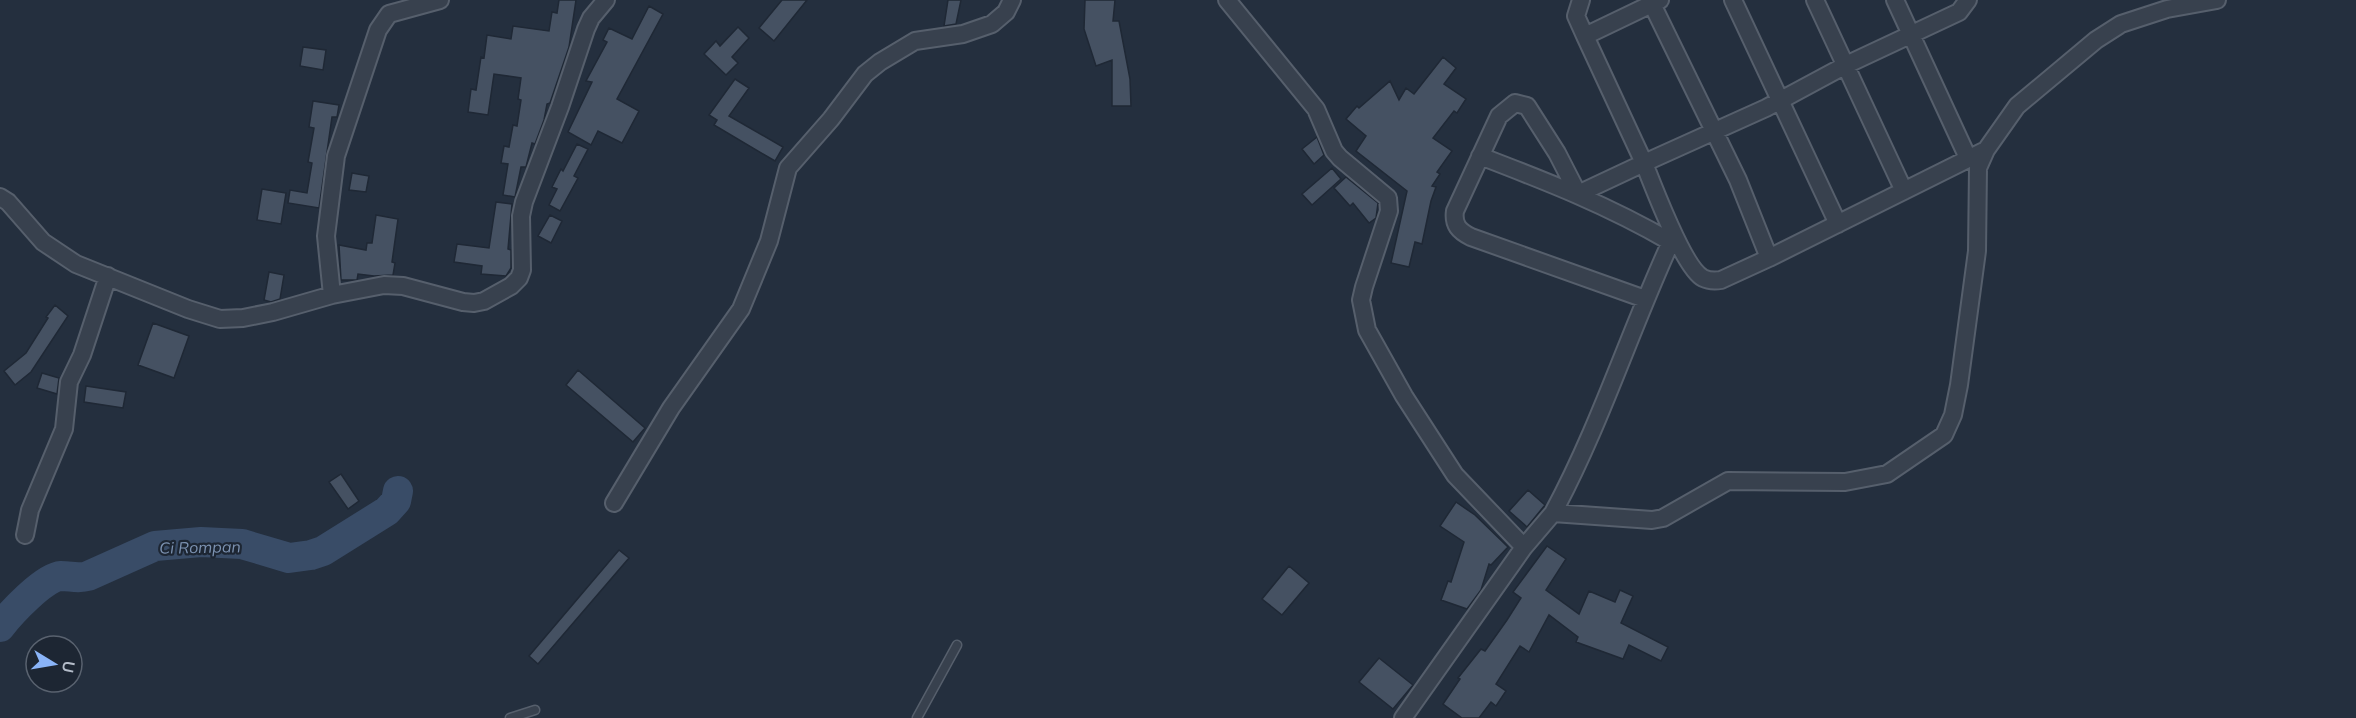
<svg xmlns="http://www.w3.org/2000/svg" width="2356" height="718" viewBox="0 0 2356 718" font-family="Mulish,sans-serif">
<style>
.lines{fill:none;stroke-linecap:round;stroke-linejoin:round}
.river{stroke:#394c67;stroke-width:30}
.building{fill:#455162;stroke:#1f2835;stroke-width:1.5}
.service-casing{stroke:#565f6c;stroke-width:11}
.minor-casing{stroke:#565f6c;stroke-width:20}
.service{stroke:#38414e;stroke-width:8}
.minor{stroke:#38414e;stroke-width:16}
.labels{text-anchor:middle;stroke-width:4.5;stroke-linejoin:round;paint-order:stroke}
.water-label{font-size:16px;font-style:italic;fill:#7c92b1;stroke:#1d2633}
</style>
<rect width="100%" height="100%" fill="#242f3e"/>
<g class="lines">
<path class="river" d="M0,627c10,-13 44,-50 61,-51 10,0 17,3 27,0l67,-30 46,-4 41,2 47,14 22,-3 12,-4 64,-40 9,-10 2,-10"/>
</g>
<path class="building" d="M559,0h17l-7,47 -19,56 -3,1 -3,16 -9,24 -3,-1 -6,24h-5l-6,30 -12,-2 5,-31 -7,-1 3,-17 5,1 4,-22 4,1 4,-26 -3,-1 3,-21 -27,-4 -6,41 -20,-3 3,-23 5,1 5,-33 3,1 3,-23 24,4 2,-13 36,5 3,-19 5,1z
M782,0h25l-33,41 -15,-13z
M948,0h13l-5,24 -12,2z
M1085,0h30l-2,21h6l11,58 1,27h-19v-46l-16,6 -12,-37z
M649,6l14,8 -46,85 22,12 -17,32 -24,-12 -7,14 -23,-13 24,-50 -6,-1 21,-39 -4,-2 6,-12 23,11z
M738,27l11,11 -17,19 6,6 -12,12 -22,-21 12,-13 4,5z
M303,47l23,3 -3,20 -23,-4z
M1443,57l13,11 -12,16 22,15 -9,14 -3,-2 -21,27 19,13 -15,21 3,2 -8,12 4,1 -5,14 -9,43 -7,-2 -6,25 -18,-4 16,-72 -51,-40 10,-15 -20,-17 11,-13 2,2 31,-27 9,19 7,-12 8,6z
M735,79l14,9 -20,28 54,31 -8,14 -61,-36 3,-5 -8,-5z
M313,101l26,4 -2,12h-5l-13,91 -31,-5 2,-13 17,3 5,-30 -4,-1 6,-34 -5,-1z
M1317,137l7,18 -10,9 -12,-15z
M577,144l11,5 -14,27 4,2 -18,33 -11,-6 8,-16 -5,-2 9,-18 2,2z
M1332,168l9,11 -29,26 -10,-11z
M352,173l17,3 -3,16 -17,-2z
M1346,177l32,26 -2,15 -7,5 -16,-20 -3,3 -16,-18z
M262,189l24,4 -5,31 -24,-4z
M496,202l16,2 -4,45 3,1v18l-5,8 -25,-2 1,-8 -28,-4 3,-18 32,4z
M376,215l22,4 -6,43 3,1 -2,12 -19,1 -16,-2 -1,6h-16l-2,-35 27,5 1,-7h5z
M550,215l12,6 -11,22 -13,-7z
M269,272l15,3 -4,24 -9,3 -7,-2z
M55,305l13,11 -37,56 -16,13 -11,-14 22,-18 22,-35 -2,-1z
M153,323l36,13 -15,42 -36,-13z
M578,370l67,58 -12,14 -67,-57z
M42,373l17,5 -2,16 -20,-6z
M86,386l40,6 -3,16 -39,-6z
M341,474l18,27 -11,8 -19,-27z
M1528,490l17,15 -18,22 -18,-16z
M1456,502l19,13 33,32 -17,18 -2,-1 -8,26 -14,19 -26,-9 7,-19 3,1 13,-40 -24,-16z
M1547,546l19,13 -20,31 33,24 10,-23 26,11 5,-12 13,6 -12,27 47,24 -7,14 -32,-16 -6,14 -47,-17 2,-5 -29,-22 -20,37 -9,-6 -24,38 10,7 -10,15 -5,-4 -12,16h-17l-19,-14 17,-25 -2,-1 23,-29 4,2 22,-31 14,-22 -8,-6z
M619,550l10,8 -91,106 -9,-8z
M1289,566l20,17 -27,32 -20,-16z
M1379,658l34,27 -20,24 -34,-27z"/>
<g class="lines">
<defs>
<path id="service" d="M510,718l25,-8
M917,718l40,-73"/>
<path id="minor" d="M1227,0l89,109 18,42 6,7 48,40 1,13 -25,76 -3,13 6,30 37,66 51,79 69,72
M1581,0l-5,16 9,20
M1660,0l-75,36 59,127 122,-55 80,-43 113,-53 9,-12
M1733,0l105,224
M1815,0l89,191
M1895,0l73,158
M1652,4l86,176 31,78
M1480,156c68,26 127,49 191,86
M1578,194l66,-31c9,23 40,105 59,115 6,3 12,3 18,2l48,-22 217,-108
M1578,194l-21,-41 -30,-47 -12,-3 -16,13 -44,95c-2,14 4,20 16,26l174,62
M0,197l8,5 35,40 33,22 112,45 32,10 23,-1 30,-6 59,-17 52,-10 19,1 60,16 11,1 10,-2 27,-15 8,-8 3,-8 -1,-54 3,-14 36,-95 26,-78 5,-11 15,-18
M332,295l-6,-59 10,-80 42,-126 11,-16 51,-14
M614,503l57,-95 70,-99 28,-68 19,-73 43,-49 34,-45 15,-12 35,-21 48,-7 29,-10 14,-12 6,-12
M1553,513c48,-89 78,-186 121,-278
M25,535l5,-25 34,-81 5,-47 13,-27 26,-79
M1403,718l121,-171 29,-34 99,7 11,-2 65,-37 117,1 42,-8 57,-39 9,-20 6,-30 18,-134 1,-83 8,-18 31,-44 79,-66 25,-16 46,-15 50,-9"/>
</defs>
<use href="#service" class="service-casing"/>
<use href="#minor" class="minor-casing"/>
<use href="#service" class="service"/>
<use href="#minor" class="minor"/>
</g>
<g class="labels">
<g class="water-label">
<text transform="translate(200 547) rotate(-1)" y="6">Ci Rompan</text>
</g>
</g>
<g transform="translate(54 664) rotate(101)"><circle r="28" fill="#1d2633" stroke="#59626f" stroke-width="1.5"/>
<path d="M0-4.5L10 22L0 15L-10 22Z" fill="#8ab4f8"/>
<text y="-9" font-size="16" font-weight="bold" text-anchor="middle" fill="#b4bcc9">U</text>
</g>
</svg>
